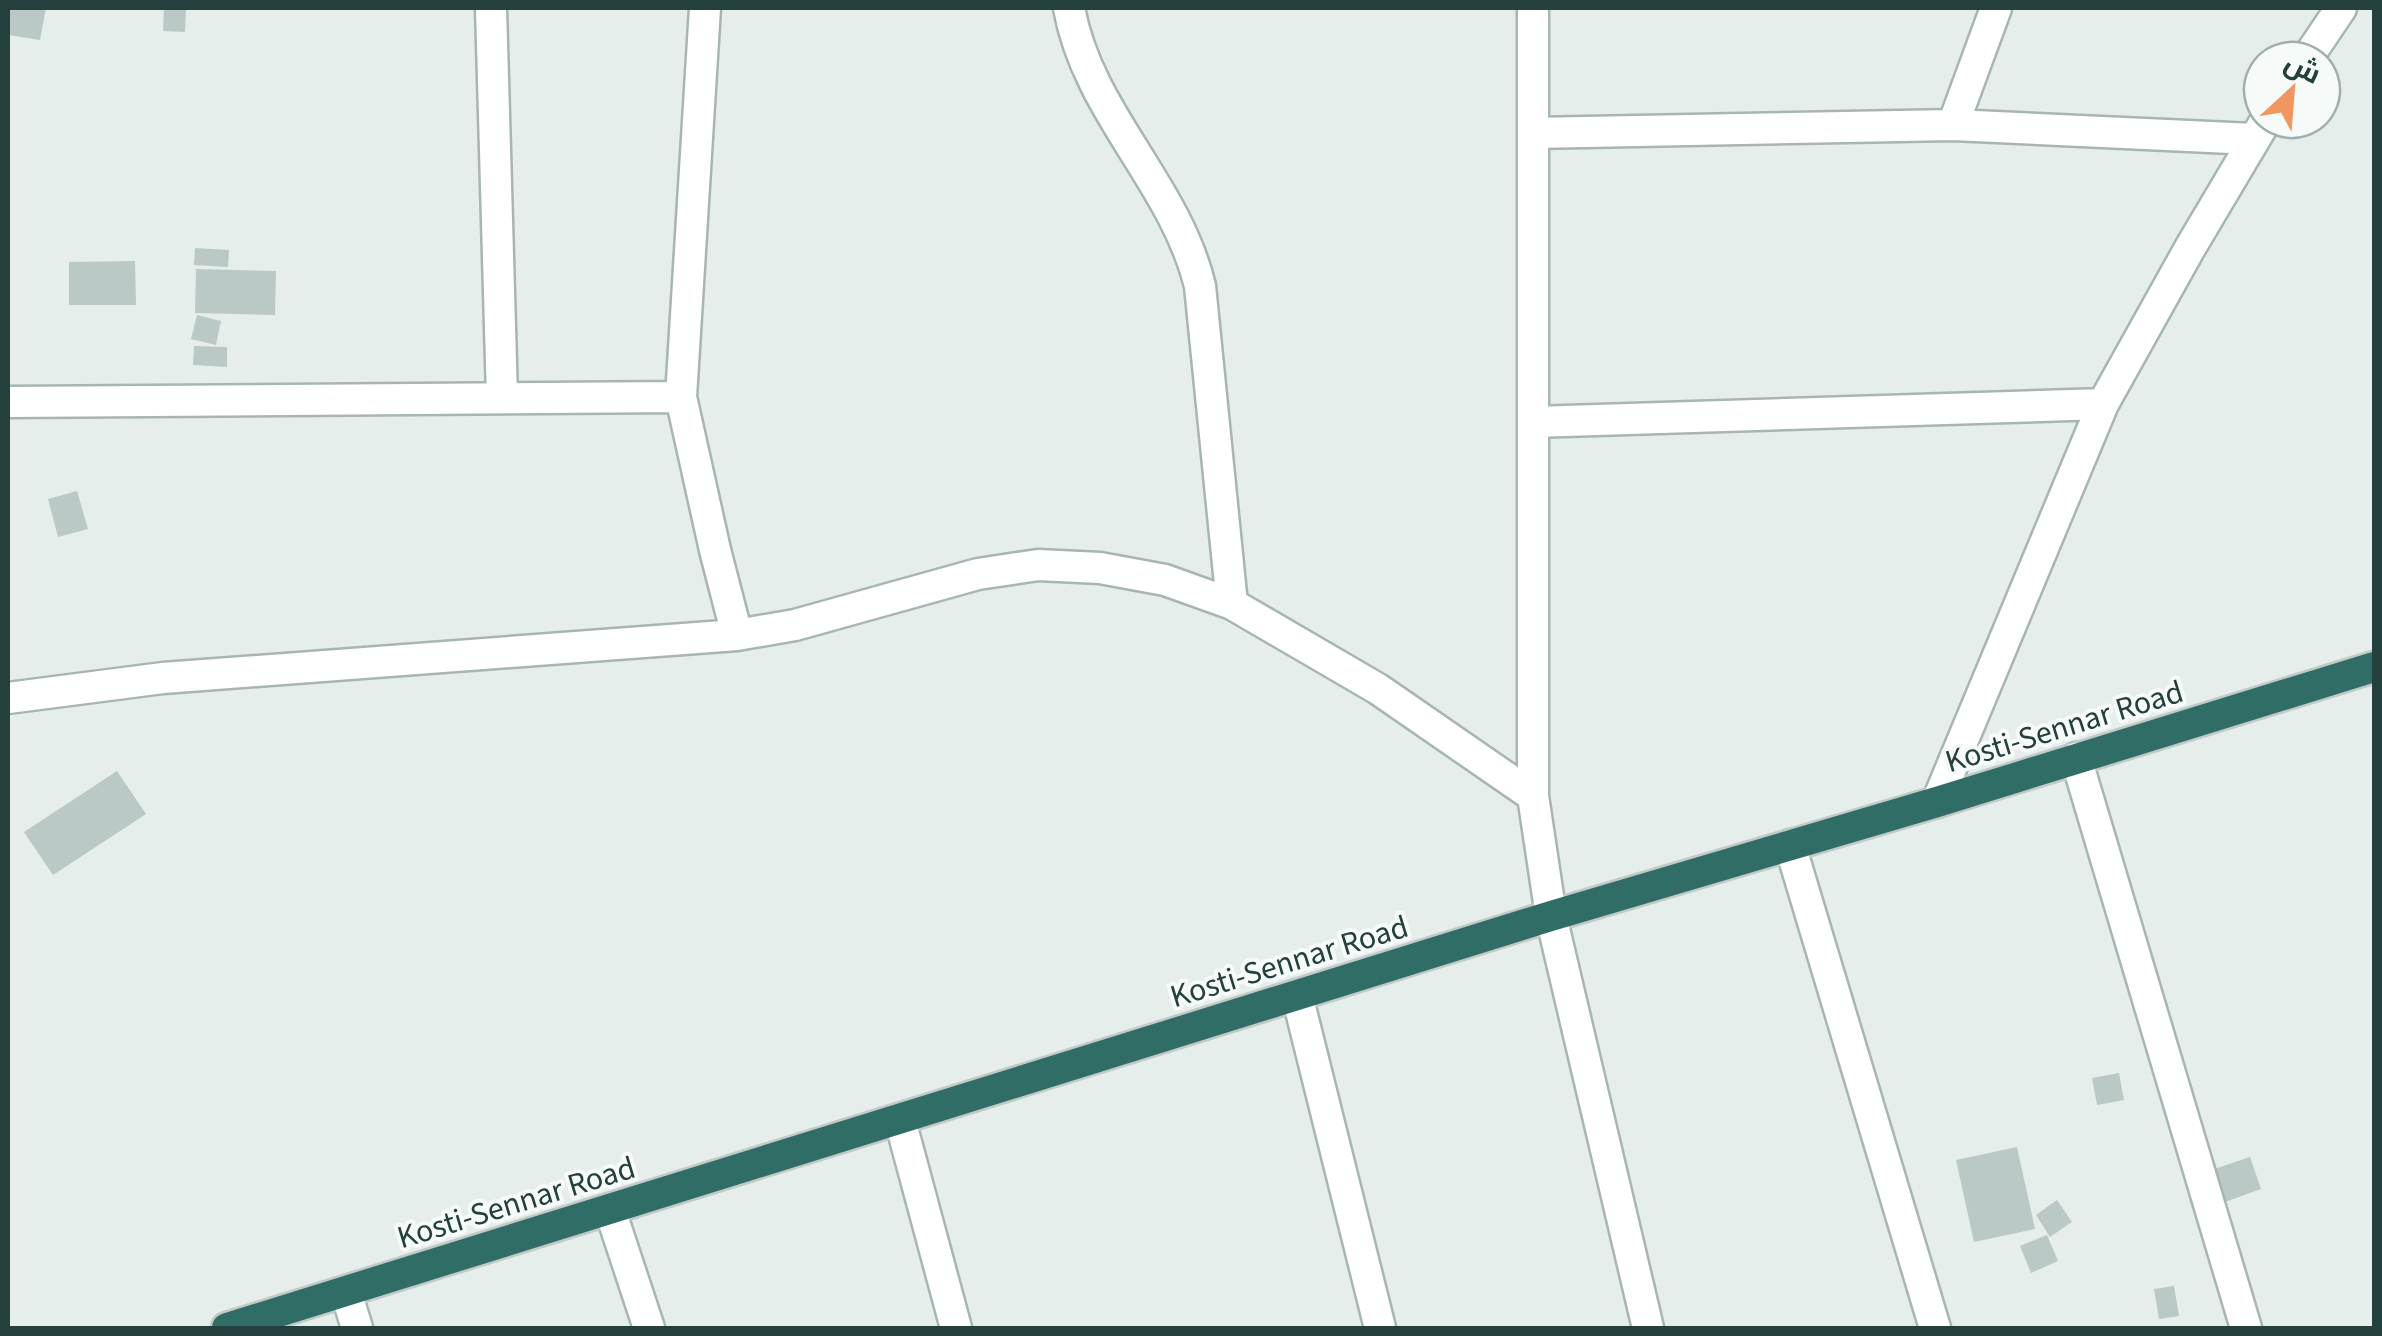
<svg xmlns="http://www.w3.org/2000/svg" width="2382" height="1336" viewBox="0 0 2382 1336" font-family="'Source Sans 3',Cairo,sans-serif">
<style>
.building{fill:#bac9c5}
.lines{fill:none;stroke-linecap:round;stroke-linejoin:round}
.street-casing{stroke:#a7b6b3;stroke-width:35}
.highway-casing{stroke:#c2cac8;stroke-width:35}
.street{stroke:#fff;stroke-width:30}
.highway{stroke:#306d67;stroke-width:30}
.labels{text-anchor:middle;stroke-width:8;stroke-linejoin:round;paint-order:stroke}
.street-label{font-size:32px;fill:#24403c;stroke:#f6faf9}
</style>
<rect width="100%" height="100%" fill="#e5eeeb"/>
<path class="building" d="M8,8h38l-6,32 -32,-5z
M164,8h22l-1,24 -22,-1z
M195,248l34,2 -1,17 -34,-2z
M135,261l1,44h-67v-43z
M196,269l80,2 -1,44 -80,-2z
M197,315l24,6 -5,24 -25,-6z
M194,346l33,1v20l-34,-2z
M77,491l11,38 -30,8 -10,-38z
M117,771l29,43 -93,61 -29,-43z
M2119,1073l5,27 -27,5 -5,-27z
M2017,1147l18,82 -61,13 -18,-82z
M2250,1157l11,32 -50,18 -12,-33z
M2057,1200l15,22 -22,15 -14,-22z
M2047,1235l11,26 -27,12 -11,-27z
M2174,1286l5,30 -20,3 -5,-30z"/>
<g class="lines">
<defs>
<path id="street" d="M491,8l11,390
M705,8l-24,389 34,153 22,85
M1069,8c19,105 106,175 131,278l32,318
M1533,8v788l18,120 97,412
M2306,60l35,-52
M1953,125l43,-117
M1533,133l420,-8 300,14
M8,402l673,-5
M1533,422l570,-18
M8,698l155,-20 574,-43 58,-10 183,-51 60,-9 62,3 65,12 67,24 146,85 155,107
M2076,758l170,570
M1937,802l166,-398 87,-156 76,-128
M1790,845l145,483
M1297,995l83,333
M900,1120l56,208
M610,1210l39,118
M346,1292l11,36"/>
<path id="highway" d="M227,1328l1324,-412 386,-114 437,-135"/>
</defs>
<use href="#street" class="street-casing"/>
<use href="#highway" class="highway-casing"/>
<use href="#street" class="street"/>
<use href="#highway" class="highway"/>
</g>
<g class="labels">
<g class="street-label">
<text transform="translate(2064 726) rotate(-17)" y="11">Kosti-Sennar Road</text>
<text transform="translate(1289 961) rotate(-17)" y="11">Kosti-Sennar Road</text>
<text transform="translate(516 1202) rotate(-17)" y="11">Kosti-Sennar Road</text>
</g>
</g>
<rect width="2382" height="1336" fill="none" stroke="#24403c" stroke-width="20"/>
<g transform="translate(2292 90) rotate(26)"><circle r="48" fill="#f6faf9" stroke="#a2b0ad" stroke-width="2.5"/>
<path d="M0-8L18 38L0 25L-18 38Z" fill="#f19561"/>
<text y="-15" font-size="28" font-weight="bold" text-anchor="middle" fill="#24403c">ش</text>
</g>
</svg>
